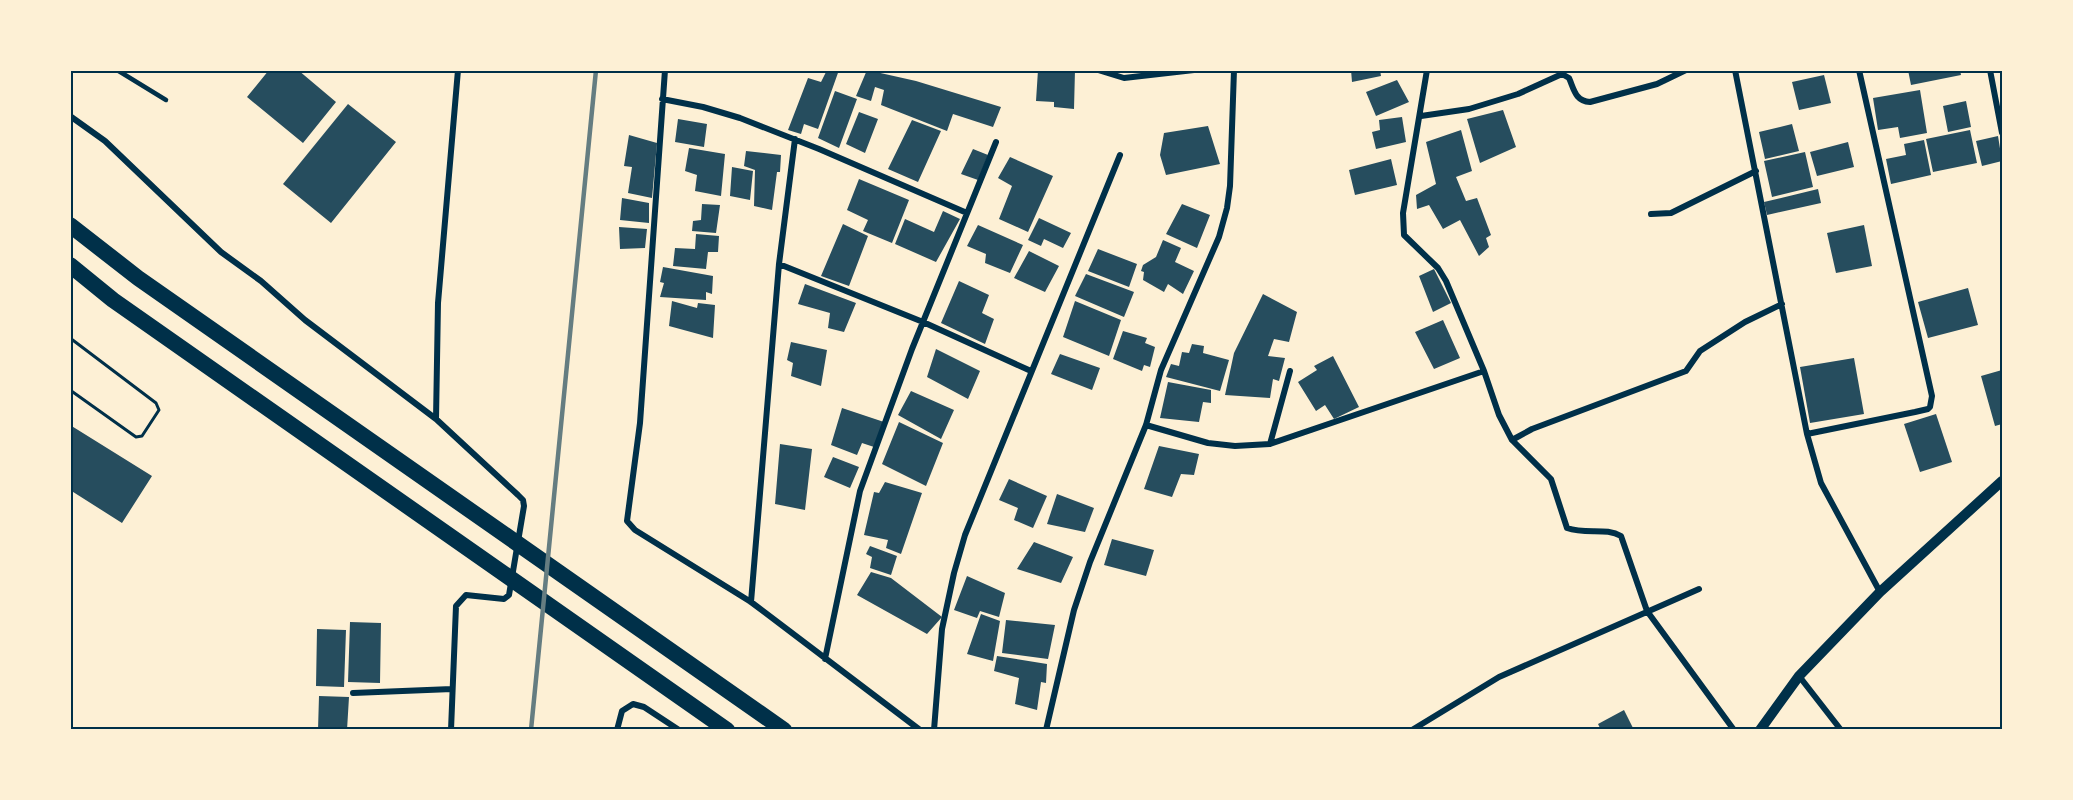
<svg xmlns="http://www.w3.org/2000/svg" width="2073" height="800" viewBox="0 0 2073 800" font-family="Georgia,serif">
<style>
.building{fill:#264d5e}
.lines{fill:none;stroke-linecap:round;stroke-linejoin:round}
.path{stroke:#003049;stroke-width:3}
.service{stroke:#003049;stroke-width:4.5}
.minor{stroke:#003049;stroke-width:6}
.tertiary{stroke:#003049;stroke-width:10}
.trunk{stroke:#003049;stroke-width:16}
.rail{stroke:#657d81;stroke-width:4.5}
.neatline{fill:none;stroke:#003049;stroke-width:2}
</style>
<rect width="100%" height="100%" fill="#fdf0d5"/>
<path class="building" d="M269,70h29l38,32 -33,41 -56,-46z
M827,70h12l-21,59 -14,-5 -3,10 -13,-4 20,-52 13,4z
M867,70l49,11 85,26 -8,20 -40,-13 -6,17 -66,-26 3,-15 -9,-3 -4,14 -15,-5z
M1038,70h37l-1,39 -20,-2v-5l-18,-1z
M1351,70h29l1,6 -29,6z
M1908,70h52l1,5 -50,10z
M1824,75l7,28 -32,7 -7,-28z
M1397,80l12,22 -33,14 -10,-24z
M1920,90l7,43 -27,5 -2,-11 -20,3 -5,-32z
M835,91l22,8 -18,49 -21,-10z
M1966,101l5,26 -23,5 -5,-26z
M348,104l48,38 -65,81 -48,-39z
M1503,110l13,37 -36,16 -13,-44z
M859,112l19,7 -13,34 -19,-9z
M1402,117l4,25 -30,7 -4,-17 8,-2 -1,-10z
M678,119l29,5 -3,23 -29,-5z
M912,120l29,11 -23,51 -30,-13z
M1792,124l7,27 -34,8 -6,-27z
M1208,126l12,38 -54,11 -6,-20 4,-22z
M1461,130l11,41 -16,6 10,24 11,-3 14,37 -5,3 3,9 -10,9 -19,-36 -17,9 -14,-24 -12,4 -1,-14 20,-11 -10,-42z
M1970,130l7,33 -44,9 -7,-33z
M629,135l28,8 -5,55 -24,-5 4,-26 -8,-1z
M1998,136l4,25 -20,5 -6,-25z
M1924,140l7,35 -40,9 -5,-25 20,-4 -2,-11z
M1848,142l6,25 -37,9 -7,-24z
M689,148l36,6 -4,42 -26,-5 2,-16 -12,-4z
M973,149l15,6 -10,25 -17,-6z
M746,151l35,4 -1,17h-3l-5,38 -18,-4 1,-36 -11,-4z
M1805,152l8,35 -41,10 -8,-36z
M1010,157l43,19 -25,56 -29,-13 13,-33 -14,-8z
M1391,159l6,26 -42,10 -6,-25z
M732,167l21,4 -3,29 -20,-4z
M859,179l50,21 -17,43 -29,-12 5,-11 -21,-10z
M1818,189l3,14 -54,12 -3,-13z
M622,198l27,5v20l-29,-3z
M702,204l18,1 -4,28 -24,-2 1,-10 8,-1z
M1182,204l28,11 -13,33 -31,-14z
M943,211l17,8 -24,43 -41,-18 10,-25 29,13z
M1039,218l32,15 -8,15 -19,-9 -3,7 -13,-6z
M843,224l25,12 -19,50 -28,-10z
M978,225l45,20 -13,28 -25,-10 1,-9 -19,-8z
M1864,225l8,41 -36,7 -9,-40z
M619,227l28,2 -2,19 -25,1z
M696,234l23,2 -1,16h-10l-2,17 -33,-3 2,-18 20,1z
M1163,240l18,8 -6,14 19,9 -11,23 -15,-10 -4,8 -21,-12 1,-8 -3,-1 2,-6 13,-8z
M1098,249l39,15 -8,23 -41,-16z
M1029,251l30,15 -14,26 -31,-14z
M663,267l50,9 -1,18 -6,-2v8l-46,-3 4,-14 -4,-1z
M1434,269l17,34 -18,9 -14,-36z
M1086,274l48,18 -10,25 -49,-21z
M959,281l30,14 -7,18 12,6 -9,25 -44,-21z
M805,284l51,19 -12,29 -16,-4 2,-15 -32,-9z
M1968,288l10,37 -50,13 -10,-36z
M1263,294l34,18 -8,30 -15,-3 -6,17 17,2 -6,23 -6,-2 -3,19 -45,-3 9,-42z
M672,301l25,7 1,-5 17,2 -2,33 -44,-12z
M1075,301l46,19 -12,36 -46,-19z
M1443,320l17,38 -26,11 -19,-37z
M1123,331l24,7 -2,5 10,4 -5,20 -6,-2 -2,6 -29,-12z
M791,342l36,8 -6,36 -30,-10 2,-13 -6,-3z
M1192,344l12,2 -1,7 26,7 -9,31 -54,-14 5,-13 8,2 3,-14 7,1z
M936,349l44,22 -12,28 -41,-22z
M1060,354l40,14 -8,22 -41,-16z
M1333,356l26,51 -25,12 -9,-14 -9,6 -18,-29 19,-12 -3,-4z
M1854,358l10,56 -54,9 -10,-56z
M2002,370v54l-7,2 -14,-50z
M1168,382l43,8v13l-8,-1 -4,20 -39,-4z
M911,391l43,19 -13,29 -43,-24z
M842,408l42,14 -10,25 -12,-4 -5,12 -26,-10z
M1936,414l16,48 -32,10 -16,-48z
M899,422l44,21 -17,43 -44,-22z
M70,425l82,51 -30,47 -52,-33z
M780,444l32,5 -7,61 -30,-6z
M1159,446l40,8 -5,21 -13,-1 -9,23 -28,-8z
M833,457l26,10 -9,21 -26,-11z
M1009,479l38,17 -14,32 -19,-8 4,-12 -19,-8z
M885,482l37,11 -21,61 -15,-6 2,-8 -24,-5 10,-43 5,1z
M1057,494l37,14 -9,24 -38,-8z
M1112,539l42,11 -8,26 -42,-11z
M1034,542l39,15 -12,26 -44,-14z
M870,546l27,10 -6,19 -21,-7 2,-11 -6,-3z
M871,572l20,6 51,39 -15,17 -70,-39z
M967,576l38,17 -6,24 -19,-6 -3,7 -23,-8z
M981,614l19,7 -7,40 -26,-7z
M1006,620l49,5 -7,34 -46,-6z
M350,622l31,1 -1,60 -32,-1z
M317,629l29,1 -2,57 -28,-1z
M997,656l50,8 -1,19 -5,-1 -4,28 -22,-6 4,-26 -25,-7z
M319,696l30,1 -2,33h-29z
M1624,710l10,20h-33l-3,-6z"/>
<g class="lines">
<path class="path" d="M70,338l86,65 3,7 -17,26 -6,1 -66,-47"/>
<path class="service" d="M117,70l49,30"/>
<path class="minor" d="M665,70l-25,353 -13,98 8,9 116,72 169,128
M1098,70l26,8 70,-8
M1427,70l-24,143 1,22 34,33 8,13 38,90 15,44 13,25 39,39 16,49c19,7 39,-1 54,8l26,75 87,119
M1735,70l72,364 14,49 59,109
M1990,70l12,63
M662,99l41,8 37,11 79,31 148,64
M70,116l35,25 116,111 40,29 44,39 131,99
M1421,116l48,-7 49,-15 44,-20 7,4c5,11 6,23 21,24l67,-18 29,-14
M1651,214l20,-1 85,-42
M779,264l144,58 108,49
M1146,425l62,18 27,3 35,-2 214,-73
M1807,434l108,-22 13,-3 2,-2 2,-11 -73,-326
M1512,440l20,-11 154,-58 14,-20 45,-29 37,-18
M1270,444l20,-73
M751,602l28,-338 16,-125
M825,659l35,-168 52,-142 84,-207
M1799,676l42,54
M353,693l99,-4
M451,730l5,-124 10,-11 38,4 5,-4 15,-89 -1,-6 -5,-5 -82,-76 2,-116 20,-233
M617,730l5,-19 11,-7 11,3 35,23
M934,730l8,-101 12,-56 11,-38 155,-380
M1046,730l28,-120 16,-48 56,-137 15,-55 58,-133 8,-29 3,-22 4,-116
M1412,730l87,-53 200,-88"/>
<path class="tertiary" d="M1760,730l39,-54 81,-84 122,-111"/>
<path class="trunk" d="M70,225l68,53 646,452
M70,265l43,35 614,430"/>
<path class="rail" d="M531,730l65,-660"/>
</g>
<rect width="2073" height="800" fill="none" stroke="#fdf0d5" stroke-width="144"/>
<rect x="72" y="72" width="1929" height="656" class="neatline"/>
</svg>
